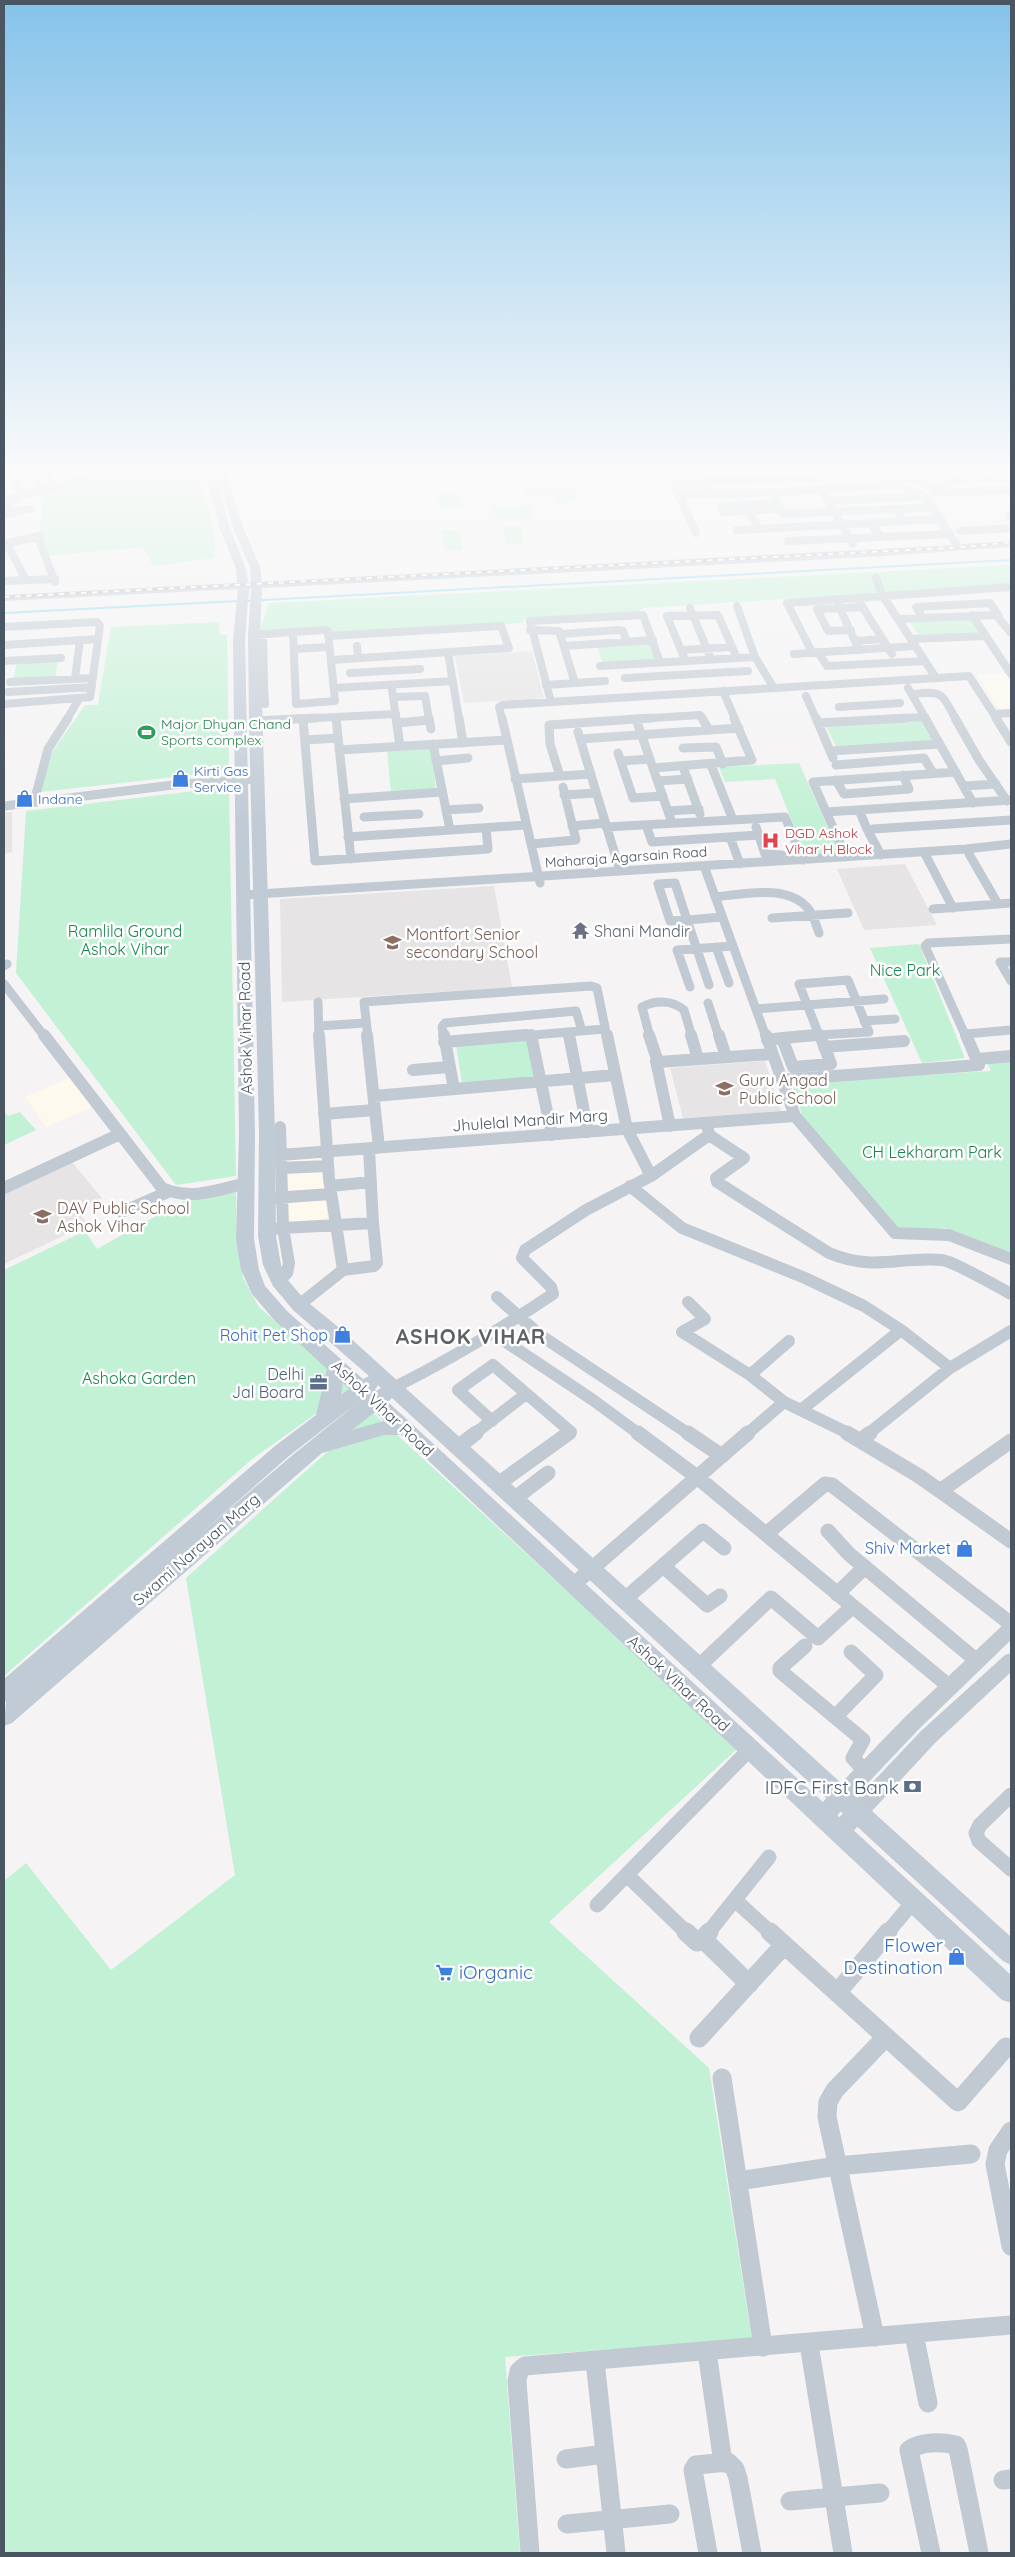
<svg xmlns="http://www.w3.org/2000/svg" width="1015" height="2557" viewBox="0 0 1015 2557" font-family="Quicksand,sans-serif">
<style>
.commercial{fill:#fdf9ef}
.education{fill:#e6e4e5}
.green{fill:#c3f1d5}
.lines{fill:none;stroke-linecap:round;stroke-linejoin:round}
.stream{stroke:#90daee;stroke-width:2}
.minor-far4{stroke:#c1cad2;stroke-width:8}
.minor-far3{stroke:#c1cad2;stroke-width:9}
.minor-far2{stroke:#c1cad2;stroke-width:12}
.minor-far1{stroke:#c1cad2;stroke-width:15}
.minor{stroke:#c1cad2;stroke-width:19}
.tertiary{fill:#c1cad2;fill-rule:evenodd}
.secondary{fill:#c1cbd6;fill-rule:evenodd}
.rail-casing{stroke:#b5b8bd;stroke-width:3}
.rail{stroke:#fff;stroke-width:2;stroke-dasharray:5.5;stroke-linecap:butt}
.labels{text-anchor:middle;stroke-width:5;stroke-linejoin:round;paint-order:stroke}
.far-leisure-label{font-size:14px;fill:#27864d;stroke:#fff;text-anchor:start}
.far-shop-label{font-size:14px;fill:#366cbe;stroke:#fff;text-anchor:start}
.far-health-label{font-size:14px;fill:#be3a42;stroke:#fff;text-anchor:start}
.far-street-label{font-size:14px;fill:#4a5661;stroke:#fff}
.park-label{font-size:16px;fill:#17864f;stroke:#fff}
.worship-label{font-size:16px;fill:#5b616d;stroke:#fff;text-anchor:start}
.education-label{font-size:16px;fill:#785e54;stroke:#fff;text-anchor:start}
.street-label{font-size:16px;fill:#4a5661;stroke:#fff}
.shop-label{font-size:16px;fill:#366cbe;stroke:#fff;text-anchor:end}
.service-label{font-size:16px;fill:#4e5e75;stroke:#fff;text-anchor:end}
.near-service-label{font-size:19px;fill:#4e5e75;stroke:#fff;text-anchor:end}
.near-shop-label{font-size:19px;fill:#366cbe;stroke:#fff;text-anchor:end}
.district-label{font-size:21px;font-weight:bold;letter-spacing:1px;fill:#5f6368;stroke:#fff}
</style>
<rect width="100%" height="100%" fill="#f5f3f3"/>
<path class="commercial" d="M1006,673l5,8v27l-11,1 -23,-34z
M71,1077l22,30 -47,20 -21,-30z
M325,1156l3,75 -56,4 2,-76z"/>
<path class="education" d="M532,651l12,47 -80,5 -9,-47z
M12,812v40l-8,2v-41z
M905,864l32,61 -73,5 -27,-61z
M494,886l18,101 -230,15 -2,-103z
M765,1061l16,50 -98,7 -13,-50z
M72,1162l30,36 -25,12 11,14 -84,40v-71z"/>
<path class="green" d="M155,465h41c8,29 22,64 18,93l-61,8 -10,-19 -97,9 -11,-17 8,-2 -4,-6 5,-38z
M432,465h51l1,4 -51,4z
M572,486l5,15 -21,1 -4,-8 -26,1 -2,-7z
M459,492l3,15 -22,1 -4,-15z
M530,506l3,12 -36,2 -5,-12z
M519,526l5,17 -17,2 -4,-18z
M459,530l4,19 -18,2 -4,-20z
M1011,565v20l-368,23 -6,5 -114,6v4l-191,11 -2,-5 -71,3 10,-29z
M969,617l12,18 -60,4 -12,-18z
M219,622l1,13h7l2,136 -189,21 8,-34 37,-53h13l13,-78z
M651,642l7,19 -55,3 -6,-18z
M58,659l-3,20 -42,2 4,-20z
M922,719l13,22 -98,7 -12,-23z
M431,747l5,43 -45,3 -4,-44z
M799,763l40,90 -33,3 -31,-77 -50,3 -6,-15z
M229,787l7,389 -60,9 -160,-212 10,-162z
M919,944l46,114 -43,5 -52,-115z
M528,1039l8,39 -74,5 -6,-38z
M1011,1060v193l-65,-25 -48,6 -96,-119 -10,-32 199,-12 -4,-9z
M4,1111l4,5 12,-4 16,18 -32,15z
M236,1191l1,51 6,36 16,29 93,81 -101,72 -247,216v-406l81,-39 12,18 84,-47z
M372,1412l366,336 -189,174 160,146 43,271 -247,18 15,196h-516v-672l22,-18 85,107 124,-95 -49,-297z"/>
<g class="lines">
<path class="stream" d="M245,601l766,-41
M4,613l235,-12"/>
<path class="minor-far4" d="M8,465l14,30 110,-27
M29,465l14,25
M43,465l10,23
M66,465l9,17
M88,465l7,13
M342,465l-2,6 49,4
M873,465l61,23 24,-8 47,-4
M952,465l28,10
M989,465l10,4 9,11
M925,468l33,12
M902,479l30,-14
M705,482l7,13 59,-3
M822,489l73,-4
M934,493l77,-3
M679,495l31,-2
M828,501l-6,-12 -50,4 11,21 114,-5
M777,503l-56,4 2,5 57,-3
M933,507l-36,2 6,12 38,-2
M12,513l-6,-11 16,-7
M4,514l27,-5
M1009,515l2,3
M751,516l8,13 112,-6 8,12
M871,523l32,-2
M737,530l21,-1
M960,531l51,-3
M696,533l-22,-48 2,-2 150,-6 23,-2 16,-7
M38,537l17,45
M788,541l162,-7
M4,544l36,-8
M7,544l19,36
M853,544l-25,-43 95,-5
M876,578l7,18 53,82
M4,581l51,-2
M837,602l22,48
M860,603l32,51
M737,606l18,51 19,31
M690,608l21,51
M972,615l39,59
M923,618l-7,-11 74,-4 9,13
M898,619l98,-4 15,18
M4,627l93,-5 3,4 -10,71 -86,7
M325,630l3,1 7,70 -39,3 -3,-72z
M530,630l29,1 16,52
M851,630l-23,1 -11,-22 46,-2
M561,634l57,-4 5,1 4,11
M254,635l39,-3
M328,636l173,-10 8,22 -178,12
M911,639l75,-3
M855,641l28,-2
M4,645l94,-6
M357,646l1,12
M564,646l89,-6
M294,649l35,-2
M681,650l51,-3
M812,652l-25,-49 224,-16
M818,652l9,14 98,-5
M448,653l11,66
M794,654l121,-8
M685,660l-18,-44 51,-1 19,43
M4,661l57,-3
M600,666l155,-9
M350,673l70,-4
M75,678l5,-38
M625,678l123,-7
M10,682l83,-4
M264,684l1,20
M254,685l10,-1 -1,-50
M546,685l59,-4
M334,688l119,-7
M908,688l18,31
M392,689l4,30
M723,691l12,28
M8,692l84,-5
M912,694c32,-3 28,-2 44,25
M806,696l10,23
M393,697l32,-1 4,23
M551,702l-21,-81 113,-6 17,47
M839,707l61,-4
M994,714l17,-1
M336,717l60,-3
M67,719l12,-20
M291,719l45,-2v2
M502,719l-3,-12 3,-2 467,-29 28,43
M633,719h3
M636,719l64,-4 3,4
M885,719l39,-2"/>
<path class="minor-far3" d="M336,718l15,141
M396,718l4,28
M429,718l2,11
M459,718l4,25
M502,718l38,165
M702,718l7,12
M816,718l17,40
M925,718l48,85
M955,718l24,42 28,41
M996,718l15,24
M303,719l12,142 173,-12 -2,-21
M636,719l16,-1
M255,721l61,-3
M397,723l32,-3
M818,723l89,-5
M578,732l42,139
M580,739l159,-11
M305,740l33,-2
M433,744l17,86
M683,748l33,-1 7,17
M339,750l167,-10
M830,751l110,-7
M618,753l15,45 30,-2
M436,761l32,-3
M621,761l29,-2
M711,765l22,55
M836,765l88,-7 9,15
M683,767l17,47
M653,768l99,-8 -18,-42
M560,776l-10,-32 -1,-19 87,-6 36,104
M515,779l76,-5
M836,780l8,14 65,-5 -6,-14
M658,781l30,-2
M964,786l32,-2
M564,795l32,-2
M344,799l98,-7
M34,802l14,-53 20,-31
M4,806l177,-22 74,-5
M446,810l33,-2
M859,810l8,19 4,1
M668,811l31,-2
M826,812l185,-12
M364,817l55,-3
M646,825l6,17 107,-7
M572,826l33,-3
M606,827l179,-10 18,43
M756,827l9,27 17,1
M348,837l178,-12
M730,837l10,27
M531,844l45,-4 -13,-53
M924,852l29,56
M969,854l29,50
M881,855l-12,-22 4,-4 138,-9
M846,857l-33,-75 143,-10
M704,866l62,171
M675,883l12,37 -17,1 -12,-37z
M243,895l723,-46 45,-5
M715,897c29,-3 75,-14 95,14 5,7 6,15 9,22
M933,909l78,-6
M772,918l76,-5
M687,920l22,65
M687,920l35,-3
M716,947l13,36
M1011,962h-11l11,19
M4,966l3,-2
M848,980l21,52 -50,3 -20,-51z
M4,984l41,53
M690,987l-13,-37 56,-4
M318,1002l1,35
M708,1003l11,34
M756,1009l128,-10
M864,1021l31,-2
M319,1026l46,-3
M568,1032l1,5
M966,1034l45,-4
M368,1037l-4,-35 227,-16 6,2 10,49
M444,1037l-2,-10 3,-4 131,-12 6,20
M510,1037l94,-8
M650,1037l-8,-30c14,-7 30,-7 42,3l8,27
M801,1037l18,-2
M966,1037l-41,-91 3,-3 83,-4"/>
<path class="minor-far2" d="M44,1035l118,153c28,13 56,2 84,-5
M319,1035l10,144 14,91 31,-4 3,-3 -4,-40
M367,1035l12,113
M444,1035l10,54
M531,1035l21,100
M569,1035l19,97
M607,1035l20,94 24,47
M649,1035l9,27 114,-8
M691,1035l7,24
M719,1035l7,22
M766,1035l29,81 100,117 54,2 62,24
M782,1038l11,29 38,-3 -11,-29
M782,1038l35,-3
M767,1040l15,-2
M444,1042l82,-7
M824,1047l80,-6
M978,1059l33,-3
M656,1061l14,65
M413,1070l36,-3
M782,1080l197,-15 -13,-30
M374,1096l241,-21
M324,1114l51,-4
M708,1129l1,6 35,23 -28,20 1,4 112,71c46,19 69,3 113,7 11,1 56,27 69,34
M267,1156l528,-40
M281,1168l47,-2
M330,1186l41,-4
M630,1186l52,42 123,50 59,28 37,24 49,38
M4,1188l116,-54
M274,1198l57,-4
M122,1212l46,-20
M266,1229l107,-6 -4,-74
M279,1281l8,-8 2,-10 -6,-35 -3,-101
M497,1297l43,38 149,99
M688,1302l17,17 -23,13 68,43 34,27 66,32
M299,1305l44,-35
M494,1334l99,66 46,34
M750,1375l39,-34
M393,1388c56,-28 108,-59 160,-94l-2,-7 -29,-29 3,-8 61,-40 65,-34 58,-41
M801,1410l100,-80
M492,1421l-34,-31 35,-25 78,67 -3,2
M474,1434l52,-40
M747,1434l37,-32
M868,1434l82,-66 61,-37"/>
<path class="minor-far1" d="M638,1433l59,44 253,210
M688,1433l34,23
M847,1433l72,43 92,65
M861,1440l9,-7
M458,1447l18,-14
M498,1484l71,-51
M940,1491l71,-50
M514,1499l34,-26
M828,1531l21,23 128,107
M766,1534l59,-50 7,1 179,139
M663,1566l44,39 13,-9
M573,1585l175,-152
M837,1594l28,-27
M625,1599l78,-68 21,17
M805,1646l-25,22v3l83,69 -10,18 12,13
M698,1667l73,-69 47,40 34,-31
M835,1717l41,-42 -25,-23
M1011,1795l-31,30 -4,8 3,8 32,28
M628,1873l1,4 58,56
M735,1900l36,33
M597,1905l153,-156
M708,1933l61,-76
M887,1933l27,-32"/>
<path class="minor" d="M686,1932l11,10 4,-1 8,-9
M770,1932l188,170 48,-55
M703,1939l46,45
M837,1993l51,-61
M699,2038l85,-93
M722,2078l41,269
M1011,2131l-13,19 -3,14 16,82
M738,2181l99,-15 134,-12
M914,2334l14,69
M875,2337l-48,-220 1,-15 7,-12 51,-53
M809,2344l34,209
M707,2352l16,111
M595,2361l21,192
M566,2459l39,-5
M1003,2480l8,-1
M790,2501l90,-8
M567,2524l103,-10
M530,2553l-13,-172 2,-10 6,-5 486,-41
M708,2553l-15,-83 3,-5 32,-3 7,7 3,9 14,75
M931,2553l-22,-103c12,-9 33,-8 47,-5l2,4 21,104"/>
<path class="tertiary" d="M1011,1621v19l-92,89 -90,95 -7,2 -7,-2 -3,-7 3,-7 90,-93 100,-94z
M1011,1653v19l-76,71 -89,96 -7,2 -7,-2 -3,-7 3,-7 89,-94 84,-76z"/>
<path class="secondary" d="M203,465h10l17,64 16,40 2,13h3l-1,-15 -17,-40 -19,-62h10l19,62 17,40 2,15 690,-37 -31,-47 -82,-33h15l75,29 32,50 50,-3v6l-142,10 -607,31 -2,47 15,498 1,103 5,29 5,13 19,22 32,26 674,611v28l-8,-4 -611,-563 -4,4 623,573v28l-9,-3 -601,-565h-17l-62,18 -310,270 -8,3 2,-25 -2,1v-23l271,-233 41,-31 11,-46 -52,-48 -23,-27 -11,-24 -5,-31 3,-105 -6,-495 5,-50 -234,12v-6l233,-12 -1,-14 -16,-40zM249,589h2l-3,46 1,86 10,412 -1,103 5,29 10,21 20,24 76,66 -6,3 -76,-68 -22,-25 -6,-16 -5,-31 1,-105 -10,-495zM343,1383l6,6 -8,6zM378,1385l3,3 -5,3 -1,-1zM361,1400l-72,58 -91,78 91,-80zM375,1412l9,9 -32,9z"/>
<defs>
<path id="rail" d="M4,597l962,-50 45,-5"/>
</defs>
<use href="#rail" class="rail-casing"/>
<use href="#rail" class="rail"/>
</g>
<linearGradient id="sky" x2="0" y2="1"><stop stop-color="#85c3ea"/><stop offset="0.57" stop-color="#fafafa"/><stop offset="1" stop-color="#fafafa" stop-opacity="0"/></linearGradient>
<rect width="1015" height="823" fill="url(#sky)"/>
<defs>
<symbol id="stadium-bare" viewBox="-9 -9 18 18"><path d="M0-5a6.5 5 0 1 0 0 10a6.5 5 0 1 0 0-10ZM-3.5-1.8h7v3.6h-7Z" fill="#2e9e5b" stroke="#fff" stroke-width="2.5" paint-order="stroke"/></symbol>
<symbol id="shop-bare" viewBox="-9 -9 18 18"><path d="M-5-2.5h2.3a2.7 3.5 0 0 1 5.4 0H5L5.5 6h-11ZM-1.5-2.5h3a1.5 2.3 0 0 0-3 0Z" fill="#3f7fe0" stroke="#fff" stroke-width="2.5" paint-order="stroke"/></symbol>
<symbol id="hospital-bare" viewBox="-9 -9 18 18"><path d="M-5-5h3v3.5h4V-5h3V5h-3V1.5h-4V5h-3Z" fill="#e0444e" stroke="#fff" stroke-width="2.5" paint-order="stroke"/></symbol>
<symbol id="temple-bare" viewBox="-9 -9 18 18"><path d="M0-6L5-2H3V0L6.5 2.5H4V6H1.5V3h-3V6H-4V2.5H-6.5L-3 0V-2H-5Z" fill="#6b7280" stroke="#fff" stroke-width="2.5" paint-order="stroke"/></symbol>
<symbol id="school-bare" viewBox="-9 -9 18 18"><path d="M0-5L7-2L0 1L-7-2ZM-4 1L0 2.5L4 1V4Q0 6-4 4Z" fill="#8d6e63" stroke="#fff" stroke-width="2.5" paint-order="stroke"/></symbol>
<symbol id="office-bare" viewBox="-9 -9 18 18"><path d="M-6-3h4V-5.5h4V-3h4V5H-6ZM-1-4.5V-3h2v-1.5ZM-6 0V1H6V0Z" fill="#5c6f8a" stroke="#fff" stroke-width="2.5" paint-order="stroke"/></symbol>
<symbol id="bank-bare" viewBox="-9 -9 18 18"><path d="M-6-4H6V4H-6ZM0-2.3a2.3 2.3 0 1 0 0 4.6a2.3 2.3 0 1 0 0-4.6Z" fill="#5c6f8a" stroke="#fff" stroke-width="2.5" paint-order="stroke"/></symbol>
<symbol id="supermarket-bare" viewBox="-9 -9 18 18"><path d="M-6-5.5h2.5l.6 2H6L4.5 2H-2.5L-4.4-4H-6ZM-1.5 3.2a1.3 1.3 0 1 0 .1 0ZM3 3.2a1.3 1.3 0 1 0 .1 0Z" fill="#3f7fe0" stroke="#fff" stroke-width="2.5" paint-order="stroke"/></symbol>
</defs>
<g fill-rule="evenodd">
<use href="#stadium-bare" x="134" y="720" width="25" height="25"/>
<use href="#shop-bare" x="168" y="766" width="25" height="25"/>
<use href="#shop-bare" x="12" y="786" width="25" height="25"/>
<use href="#hospital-bare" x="758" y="828" width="25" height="25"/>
<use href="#temple-bare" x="568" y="918" width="25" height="25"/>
<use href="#school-bare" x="380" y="930" width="25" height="25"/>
<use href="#school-bare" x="712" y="1076" width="25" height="25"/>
<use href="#school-bare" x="30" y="1204" width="25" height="25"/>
<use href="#shop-bare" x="330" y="1322" width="25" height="25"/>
<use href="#office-bare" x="306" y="1370" width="25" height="25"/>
<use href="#shop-bare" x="952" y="1536" width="25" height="25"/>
<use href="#bank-bare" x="900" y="1774" width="25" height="25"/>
<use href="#shop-bare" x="944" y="1944" width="25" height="25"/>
<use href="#supermarket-bare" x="432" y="1960" width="25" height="25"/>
</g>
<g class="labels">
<g class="far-leisure-label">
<text x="161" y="729">Major Dhyan Chand<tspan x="161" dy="16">Sports complex</tspan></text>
</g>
<g class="far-shop-label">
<text x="194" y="776">Kirti Gas<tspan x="194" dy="16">Service</tspan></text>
<text x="38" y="804">Indane</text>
</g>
<g class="far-health-label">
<text x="785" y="838">DGD Ashok<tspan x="785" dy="16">Vihar H Block</tspan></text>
</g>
<g class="far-street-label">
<text transform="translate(626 857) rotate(-4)" y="5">Maharaja Agarsain Road</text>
</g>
<g class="park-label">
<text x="125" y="937">Ramlila Ground<tspan x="125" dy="18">Ashok Vihar</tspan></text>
<text x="905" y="976">Nice Park</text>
<text x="932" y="1158">CH Lekharam Park</text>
<text x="139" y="1384">Ashoka Garden</text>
</g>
<g class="worship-label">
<text x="594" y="937">Shani Mandir</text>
</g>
<g class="education-label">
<text x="406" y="940">Montfort Senior<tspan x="406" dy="18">secondary School</tspan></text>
<text x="739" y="1086">Guru Angad<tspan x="739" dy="18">Public School</tspan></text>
<text x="57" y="1214">DAV Public School<tspan x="57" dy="18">Ashok Vihar</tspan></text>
</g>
<g class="street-label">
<text transform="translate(245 1028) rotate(-91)" y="6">Ashok Vihar Road</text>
<text transform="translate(530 1120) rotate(-4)" y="6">Jhulelal Mandir Marg</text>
<text transform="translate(383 1408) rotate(43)" y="6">Ashok Vihar Road</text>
<text transform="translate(196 1549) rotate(-41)" y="6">Swami Narayan Marg</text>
<text transform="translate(679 1683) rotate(43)" y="6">Ashok Vihar Road</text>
</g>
<g class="shop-label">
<text x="328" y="1341">Rohit Pet Shop</text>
<text x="951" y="1554">Shiv Market</text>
</g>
<g class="service-label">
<text x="304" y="1380">Delhi<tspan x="304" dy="18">Jal Board</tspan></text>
</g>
<g class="near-service-label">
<text x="899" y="1794">IDFC First Bank</text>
</g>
<g class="near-shop-label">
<text x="943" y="1952">Flower<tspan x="943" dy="22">Destination</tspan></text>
<text x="459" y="1979" text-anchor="start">iOrganic</text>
</g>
<g class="district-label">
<text x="471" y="1344">ASHOK VIHAR</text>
</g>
</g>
<rect width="1015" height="2557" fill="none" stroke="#4a5661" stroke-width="10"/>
</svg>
